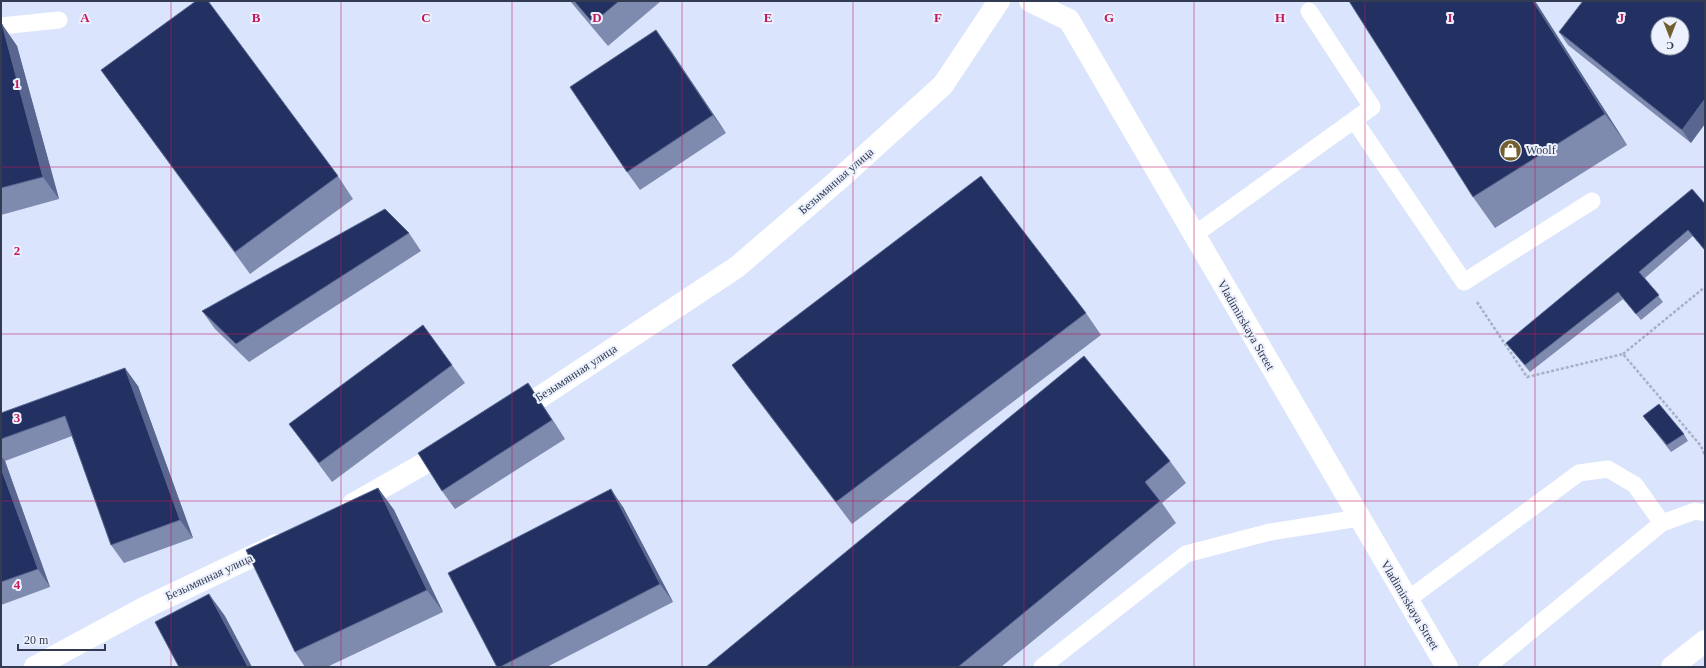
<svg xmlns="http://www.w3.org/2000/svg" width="1706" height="668" viewBox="0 0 1706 668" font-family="'Times New Roman',serif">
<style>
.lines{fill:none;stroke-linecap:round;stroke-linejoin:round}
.path{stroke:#a6b0c7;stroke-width:2.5;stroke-dasharray:3 2;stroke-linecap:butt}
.lane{stroke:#fff;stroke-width:17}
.street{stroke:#fff;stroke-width:22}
.secondary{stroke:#fff;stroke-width:22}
.wall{fill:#7e8aae}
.shaded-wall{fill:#596790}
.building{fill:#223161;stroke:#596790;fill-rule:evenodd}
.grid{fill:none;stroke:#c2185b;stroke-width:1;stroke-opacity:0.55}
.labels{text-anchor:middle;stroke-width:4;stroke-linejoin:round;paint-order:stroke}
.poi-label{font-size:12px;fill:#323b52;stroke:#ecf1fd;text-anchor:start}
.street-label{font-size:12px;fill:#323b52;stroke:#ecf1fd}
.grid-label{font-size:13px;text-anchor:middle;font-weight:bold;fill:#c2185b;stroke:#ecf1fd;stroke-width:4;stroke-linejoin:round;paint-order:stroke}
</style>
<rect width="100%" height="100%" fill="#dae4fc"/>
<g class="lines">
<path class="path" d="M1477,302l50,75 96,-23 78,92 4,10
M1623,354l82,-67"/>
<path class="lane" d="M1309,11l63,96 -18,13
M1,26l58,-6
M1194,235l160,-115 110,162 128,-81
M1662,523l33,-12 10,2
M1407,600l172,-127 29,-4 27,16 27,38 -175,144
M1042,667l144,-113 84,-22 89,-14"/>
<path class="street" d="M512,413l22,-12 203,-134 100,-86 106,-96 56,-84
M353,504l97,-55
M35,667l109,-59 132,-63
M1672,667l33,-26"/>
<path class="secondary" d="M1030,1l39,19 378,647"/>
</g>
<path class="wall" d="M570,1h91l-53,45z
M1535,1l92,144 -132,83 -22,-31z
M1705,1l-14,142 -123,-98 -9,-13z
M1,24l16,22 42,153 -58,16z
M669,48l57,85 -86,57 -13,-18z
M101,70l237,106 15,23 -103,75 -133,-182z
M1705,204v47l-12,-15 -48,42 18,24 -22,18 -18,-21 -93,73 -19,-23 -5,-6z
M409,233l12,18 -172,111 -34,-33 -13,-18z
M1086,313l15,22 -249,189 -104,-137 -16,-22z
M452,365l13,18 -133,99 -43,-58z
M528,383l12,18 25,38 -110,70 -13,-18z
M138,386l55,152 -69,25 -13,-18 -39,-109 -67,25 45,126 -49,18v-192z
M1643,416l41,18 4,7 -17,11z
M1170,461l16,22 -24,20 14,20 -175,144h-295z
M378,488l16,22 49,102 -116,55h-22l-10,-15z
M623,507l50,95 -126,65h-50z"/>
<path class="shaded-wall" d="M1533,1h2l92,144 -22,-31z
M2,24l15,22 42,153 -16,-22z
M656,30l13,18 57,85 -13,-18z
M1705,99v25l-14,19 -9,-13z
M125,368l13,18 55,152 -13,-18z
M528,383l12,18 25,38 -13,-19z
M1,456l4,5 45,126 -12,-18 -37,-101z
M378,488l16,22 49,102 -16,-22z
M611,489l12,18 50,95 -13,-18z
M209,594l16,22 27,51h-4z"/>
<path class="building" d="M196,1h12l130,175 -103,76 -134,-182z
M574,1h45l-26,22z
M1349,1h184l72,113 -132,83z
M1583,1h122v98l-23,31 -123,-98zM1658,24h24v24h-24z
M1,24h1l41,153 -42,11z
M656,30l57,85 -86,57 -57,-85z
M981,176l105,137 -250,189 -104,-137z
M1692,189l13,15v46l-17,-20 -49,42 20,23 -23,19 -18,-22 -93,73 -19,-22z
M385,209l24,24 -173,111 -34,-33z
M423,325l29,40 -133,98 -30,-39z
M1084,356l86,105 -25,21 15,19 -202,166h-252z
M125,368l55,152 -69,25 -46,-129 -64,23v-26z
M528,383l24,37 -110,71 -24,-38z
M1659,404l25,30 -17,11 -24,-29z
M1,468l37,101 -37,13z
M378,488l49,102 -132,62 -49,-102z
M611,489l49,95 -160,83h-3l-49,-94z
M209,594l39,73h-69l-24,-45z"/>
<path class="grid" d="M171,1v666M341,1v666M512,1v666M682,1v666M853,1v666M1024,1v666M1194,1v666M1365,1v666M1535,1v666M1,167h1704M1,334h1704M1,501h1704"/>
<defs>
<symbol id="shop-disc" viewBox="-11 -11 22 22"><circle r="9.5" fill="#725f2d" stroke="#ecf1fd"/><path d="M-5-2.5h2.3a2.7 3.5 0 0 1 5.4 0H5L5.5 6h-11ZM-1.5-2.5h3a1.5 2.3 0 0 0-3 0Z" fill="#fff"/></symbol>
</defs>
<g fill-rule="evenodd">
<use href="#shop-disc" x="1498" y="138" width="25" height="25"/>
</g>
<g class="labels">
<g class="poi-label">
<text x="1526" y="154">Woolf</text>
</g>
<g class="street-label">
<text transform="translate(836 181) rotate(-41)" y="4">Безымянная улица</text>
<text transform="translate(1246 325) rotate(60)" y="4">Vladimirskaya Street</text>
<text transform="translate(576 373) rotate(-33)" y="4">Безымянная улица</text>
<text transform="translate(209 577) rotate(-25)" y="4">Безымянная улица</text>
<text transform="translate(1410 605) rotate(59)" y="4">Vladimirskaya Street</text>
</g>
</g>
<g class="grid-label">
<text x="85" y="22">A</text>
<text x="256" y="22">B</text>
<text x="426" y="22">C</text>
<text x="597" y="22">D</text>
<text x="768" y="22">E</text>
<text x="938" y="22">F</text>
<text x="1109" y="22">G</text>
<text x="1280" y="22">H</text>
<text x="1450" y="22">I</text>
<text x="1621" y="22">J</text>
<text x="17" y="88">1</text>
<text x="17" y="255">2</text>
<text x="17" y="422">3</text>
<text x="17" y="589">4</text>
</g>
<rect width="1706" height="668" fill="none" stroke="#323b52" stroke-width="4"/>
<g transform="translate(1670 36) rotate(180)"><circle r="19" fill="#ecf1fd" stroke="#a2a8b9"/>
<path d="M0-3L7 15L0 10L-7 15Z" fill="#725f2d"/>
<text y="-6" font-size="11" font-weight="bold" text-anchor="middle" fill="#323b52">С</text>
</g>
<path d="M18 644v6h87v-6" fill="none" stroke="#323b52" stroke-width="2"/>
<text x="24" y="644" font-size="12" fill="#323b52" stroke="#ecf1fd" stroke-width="3" paint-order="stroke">20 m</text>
</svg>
